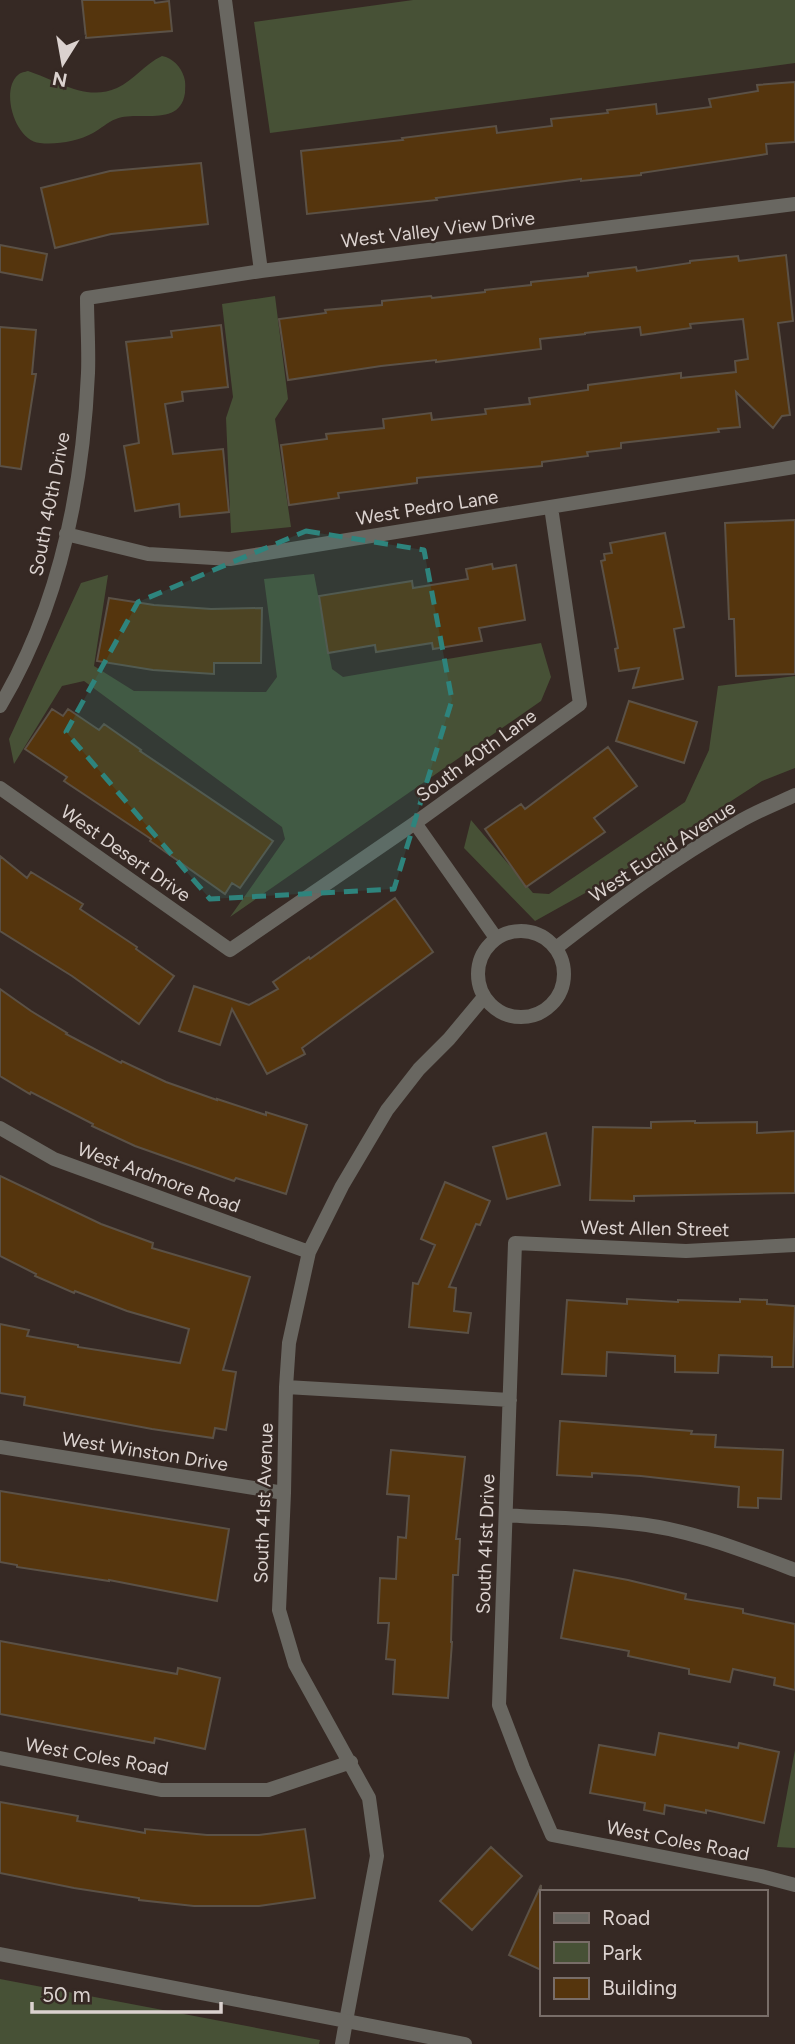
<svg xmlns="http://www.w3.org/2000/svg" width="795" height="2044" viewBox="0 0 795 2044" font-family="Figtree,sans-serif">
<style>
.green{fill:#475136}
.building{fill:#55350d;stroke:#5b5146;stroke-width:2}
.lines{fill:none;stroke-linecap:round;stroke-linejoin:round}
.minor{stroke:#696761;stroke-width:14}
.tertiary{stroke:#696761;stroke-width:14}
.marked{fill:#2e847d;fill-opacity:0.2;stroke:#2e847d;stroke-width:5;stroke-dasharray:14 9;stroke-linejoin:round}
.labels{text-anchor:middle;stroke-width:5;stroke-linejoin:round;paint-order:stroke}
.street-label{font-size:19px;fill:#dbd2cf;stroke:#362924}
</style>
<rect width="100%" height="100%" fill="#362924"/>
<path class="green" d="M413,0h382v63l-525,70 -16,-111z
M162,56c11,2 19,11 22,21 2,6 1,11 1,16 -5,35 -47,17 -69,26 -9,3 -15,10 -23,14 -14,8 -37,12 -53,10 -25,-2 -40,-53 -22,-68 3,-3 7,-3 10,-4 28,9 58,31 89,17 17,-8 28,-24 45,-32z
M275,296l13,103 -13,20 16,108 -60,6 -5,-115 7,-21 -11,-93z
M314,574l18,95 11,8 198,-34 10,34 -10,24 -311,216 55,-78 -3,-12 -198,-146 -22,5 -48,78 -5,-25 72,-156 27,-8 -14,91 40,25 132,1 11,-15 -13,-98z
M795,676v92l-33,13 -148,96 -79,44 -71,-73 7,-28 62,73 16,1 136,-92 24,-52 9,-64z
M795,1750v98l-18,-1z
M0,1979l320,61 -1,4h-319z"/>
<path class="building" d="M82,0h72l1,3 14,-2 3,30 -86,7z
M795,82v60l-29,2 1,10 -126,19v2l-60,6v-2l-145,19 1,2 -130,14 -6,-63 102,-11 -1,-2 94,-12 1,7 55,-7 -1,-7 57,-6 -1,-3 49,-6 1,10 54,-7 -2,-8 49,-8 -1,-6z
M201,163l7,61 -97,10 -56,14 -14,-60 69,-17z
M0,245l47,9 -5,26 -42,-8z
M786,255l7,66 -15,2 12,92 -8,1 -9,12 -37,-36 4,35 -22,2 1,3 -98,11v5l-34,4 1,4 -46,6v4l-125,12v5l-79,10 1,5 -50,7 -8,-60 46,-6 -1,-5 58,-6 -1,-9 48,-6 1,7 54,-6 -1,-5 45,-5 -1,-6 59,-8v-5l93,-12v5l55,-6 -1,-11 13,-2 -5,-40 -53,5 1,4 -50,7 -1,-8 -55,6v1l-45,5 1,10 -105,13v-2l-55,6 -93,14 -9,-61 47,-6 -1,-3 57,-5v-4l49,-5 1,2 53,-6v-2l46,-5v-3l57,-6v-3l48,-6 1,4 53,-8v-2l48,-5 1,5z
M221,325l7,62 -46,5 1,9 -18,3 8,50 50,-5 6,63 -49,5 -1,-13 -44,7 -11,-65 15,-3 -13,-101 46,-5 -1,-6z
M0,327l36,3 -4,44h4l-15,95 -21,-3z
M795,520v154l-59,2 -2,-57h-5l-4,-96z
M665,533l19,94 -10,2 9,50 -50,9 6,-20 -20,3 -4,-22 3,-1 -17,-87 4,-1 -1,-6 8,-1 -2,-10z
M492,564l1,5 23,-4 9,55 -46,8 3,13 -49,8 -1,-6 -56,9 -1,-7 -47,8 -9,-57 93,-15 1,7 55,-9 -2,-10z
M109,598l45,7 57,4 51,-1 -1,55h-47v11l-61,-4 -56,-9z
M629,701l68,21 -13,41 -68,-22z
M52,709l11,7 5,-7 31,21 5,-6 37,26 -1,1 133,90 -33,47 -8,-5 -7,11 -75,-53 1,-2 -87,-58 3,-4 -42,-28z
M608,747l29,39 -43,32 11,14 -79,55 -41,-58 36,-25 4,5z
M0,856l27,22 4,-6 52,32 -3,5 57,38 -1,2 38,27 -35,48 -67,-48 -72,-45z
M395,898l38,54 -131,96 3,6 -38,20 -35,-65 -12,36 -41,-14 15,-45 55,19 29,-16 -5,-7 36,-25 1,2z
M0,989l31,22 36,22 -1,1 55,29 1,-2 44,21 51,18v-1l49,16v-3l41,13 -21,69 -50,-16 -2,3 -99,-35 -43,-20 1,-2 -62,-32 -1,2 -30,-18z
M695,1121v2l62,-1v11l38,-2v62l-161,3v5l-44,-1 3,-73 58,1v-6z
M546,1133l14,52 -53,14 -14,-52z
M0,1176l101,48 52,19 -1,5 98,29 -27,93 13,2 -10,58 -11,-2 -2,10 -61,-9 -128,-24 1,-8 -25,-4v-69l29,6 -2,6 51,9v2l102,16 9,-34 -62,-18 -52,-20 -1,2 -39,-17 1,-2 -36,-18z
M445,1182l45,19 -10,24 -4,-1 -27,63 7,1 -2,23 17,2 -3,20 -59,-6 4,-44 5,1 17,-39 -14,-6z
M627,1299l51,3v-2l62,2v-3l27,1v4l28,2 -2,61h-21v-10l-53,-2 -1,18 -43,-1v-16l-68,-4 -1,24 -44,-2 5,-74 60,4z
M560,1421l132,10 -1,3 25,1 -1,12 68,3 -2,49 -23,-1v10l-20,-1 1,-20 -98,-11 -49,-3v4l-35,-2z
M391,1450l74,7 -9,82h4l-2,36h-5l-2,67h1l-4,56 -55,-4 2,-34 -9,-1 3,-36h-11l2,-45 16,1 2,-42 8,1 3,-42 -22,-2z
M0,1491l229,38 -12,72 -108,-21v1l-92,-14v-2l-17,-3z
M574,1570l54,10 58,14 -1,5 58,10v4l52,11v66l-21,-5 1,-7 -42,-9 -3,13 -41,-8v-5l-61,-13 1,-5 -68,-13z
M0,1641l177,33 1,-6 42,10 -15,71 -50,-11 -1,5 -154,-29z
M659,1733l79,15 1,-5 40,9 -15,71 -58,-13v3l-41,-8 -1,9 -20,-4 1,-7 -55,-10 9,-48 56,10z
M0,1802l78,14 -1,5 68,12v-4l62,6h52l46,-6 10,69 -56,8h-65l-55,-6v-2l-65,-10 -74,-15z
M491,1847l31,29 -50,54 -32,-29z
M541,1885v85l-32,-15z"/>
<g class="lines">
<path class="minor" d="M225,0l36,271
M66,534l82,20 82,5 565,-92
M0,706c59,-99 83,-219 88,-333 1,-25 -1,-50 -1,-75l174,-27 534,-67
M0,788l230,162 185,-127 165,-119 -29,-197
M415,823l81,115
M478 974a43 43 0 1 1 86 0a43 43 0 1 1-86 0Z
M556,948c58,-45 117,-89 181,-125 18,-11 39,-19 58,-28
M0,1128l54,31 255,93
M795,1245l-109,6 -171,-8 -16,462 24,63 29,67 209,41 34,9
M286,1387l224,13
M0,1447l284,46
M506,1515c41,3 83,3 124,8 56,5 112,27 165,47
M0,1758l161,32h107l83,-28
M346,2021l31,-165 -8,-58 -74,-134 -16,-54 5,-117 2,-106 3,-44 20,-91 33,-66 45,-76 32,-41 30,-30 35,-42"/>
<path class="tertiary" d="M0,1954l465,90
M342,2044l4,-23"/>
</g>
<path class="marked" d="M306,531l118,19 28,150 -58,189 -184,10 -144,-167 72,-130z"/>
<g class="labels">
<g class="street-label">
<text transform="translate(438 229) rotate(-7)" y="7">West Valley View Drive</text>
<text transform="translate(49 504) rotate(-79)" y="7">South 40th Drive</text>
<text transform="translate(427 507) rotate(-9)" y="7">West Pedro Lane</text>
<text transform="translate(476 755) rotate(-36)" y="7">South 40th Lane</text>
<text transform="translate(662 851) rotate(-33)" y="7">West Euclid Avenue</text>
<text transform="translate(126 853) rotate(35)" y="7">West Desert Drive</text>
<text transform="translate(159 1177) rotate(20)" y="7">West Ardmore Road</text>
<text transform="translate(655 1228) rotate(1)" y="7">West Allen Street</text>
<text transform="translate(145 1451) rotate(9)" y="7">West Winston Drive</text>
<text transform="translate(263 1503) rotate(-88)" y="7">South 41st Avenue</text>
<text transform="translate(485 1544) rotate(-88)" y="7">South 41st Drive</text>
<text transform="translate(97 1756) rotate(10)" y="7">West Coles Road</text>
<text transform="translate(678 1840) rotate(11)" y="7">West Coles Road</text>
</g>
</g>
<rect x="540" y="1890" width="228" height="126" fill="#362924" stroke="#786d68" stroke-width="2"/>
<rect x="554" y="1913" width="35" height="10" fill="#696761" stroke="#786d68" stroke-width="2"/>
<text x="602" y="1925" font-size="21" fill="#dbd2cf">Road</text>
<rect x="554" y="1942" width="35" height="21" fill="#475136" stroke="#786d68" stroke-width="2"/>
<text x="602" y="1960" font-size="21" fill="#dbd2cf">Park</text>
<rect x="554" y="1978" width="35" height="21" fill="#55350d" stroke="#786d68" stroke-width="2"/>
<text x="602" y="1995" font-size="21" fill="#dbd2cf">Building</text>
<g transform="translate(63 63) rotate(191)" stroke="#362924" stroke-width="5" paint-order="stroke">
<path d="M0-5L12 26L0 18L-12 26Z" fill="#dbd2cf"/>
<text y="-10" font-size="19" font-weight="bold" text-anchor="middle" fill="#dbd2cf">N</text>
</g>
<path d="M32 2002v10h189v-10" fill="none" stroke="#dbd2cf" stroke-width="3.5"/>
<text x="42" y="2002" font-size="21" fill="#dbd2cf" stroke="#362924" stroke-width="5" paint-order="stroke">50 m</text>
</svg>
